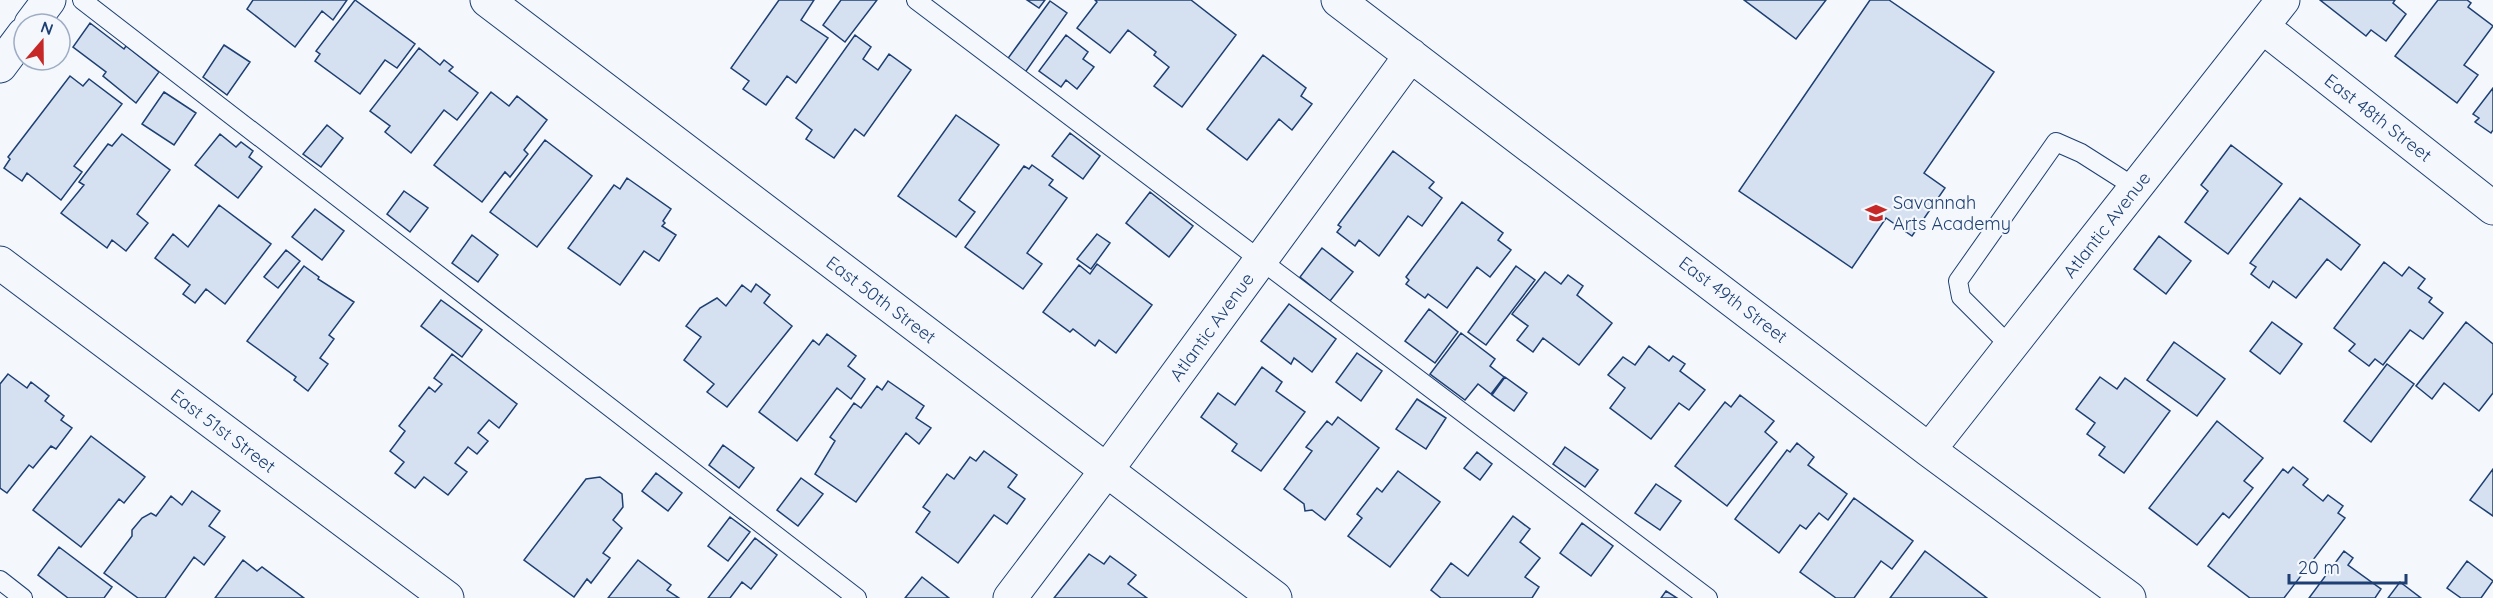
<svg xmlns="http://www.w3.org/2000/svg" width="2493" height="598" viewBox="0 0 2493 598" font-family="Quicksand,sans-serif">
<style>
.building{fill:#d5e0f0;stroke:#1d3f73;stroke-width:1.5}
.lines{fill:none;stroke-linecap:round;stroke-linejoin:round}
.lane-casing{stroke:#1d3f73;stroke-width:20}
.street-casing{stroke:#1d3f73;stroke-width:35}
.secondary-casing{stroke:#1d3f73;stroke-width:35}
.lane{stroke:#f4f7fb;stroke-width:18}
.street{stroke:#f4f7fb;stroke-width:33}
.secondary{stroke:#f4f7fb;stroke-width:33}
.labels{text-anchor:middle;stroke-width:4.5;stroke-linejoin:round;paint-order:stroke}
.street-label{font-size:18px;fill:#1d3f73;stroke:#f4f7fb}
.poi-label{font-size:18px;fill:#1d3f73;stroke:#f4f7fb;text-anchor:start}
</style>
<rect width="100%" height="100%" fill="#f4f7fb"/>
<path class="building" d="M253,0h94l-14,20 -11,-9 -27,36 -48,-38z
M355,0l60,44 -18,24 -12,-8 -25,34 -45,-33 5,-7 -4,-3z
M779,0h35l-13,20 27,18 -32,45 -9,-7 -21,29 -23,-16 6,-8 -18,-13z
M841,0h36l-32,42 -22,-17z
M1027,0h18l-6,8z
M1095,0h96l45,35 -54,72 -28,-21 15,-19 -15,-12 2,-3 -28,-22 -18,23 -33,-25 20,-26z
M1744,0h82l-30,39z
M1870,0h19l105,72 -70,101 21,15 -33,48 -26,-18 -34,50 -113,-77z
M2320,0h75l-2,3 13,11 -20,27 -15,-11 -5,6z
M2438,0h29l4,3 -3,4 25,19 -29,39 14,10 -21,28 -62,-47z
M1050,1l17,12 -43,61 -18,-13z
M90,23l34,26 2,-3 33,26 -23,31 -33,-27 3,-4 -33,-25z
M855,35l16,12 -8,12 15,11 11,-16 22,16 -47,66 -9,-7 -21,29 -28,-19 6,-9 -16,-12z
M1066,35l22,17 -5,7 11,8 -17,22 -11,-9 -5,7 -22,-16z
M224,45l26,17 -23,33 -24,-18z
M419,48l21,17 4,-5 9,7 -4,4 29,22 -21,27 -13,-10 -33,43 -26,-21 5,-6 -20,-15z
M1263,55l43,33 -5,8 11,8 -20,26 -13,-11 -32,41 -40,-31z
M70,76l13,10 6,-7 33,25 -48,62 8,6 -21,28 -34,-27 -5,8 -18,-13 6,-9 -2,-2z
M2493,88v42l-2,3 -16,-11 4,-4 -6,-4z
M164,92l32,21 -22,32 -32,-21z
M491,92l18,14 8,-10 30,24 -23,30 4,4 -18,23 -5,-5 -23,30 -48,-37z
M956,115l43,30 -40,55 16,12 -19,25 -58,-41z
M327,125l16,13 -22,29 -18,-13z
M1070,133l30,23 -17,23 -31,-23z
M122,134l48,36 -33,44 11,9 -22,28 -14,-11 -5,8 -46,-35 23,-28 -5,-3 29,-38 4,2z
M220,134l16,13 5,-5 12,9 -4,6 13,10 -24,31 -43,-33z
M545,140l47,36 -55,71 -47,-35z
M2231,145l51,39 -54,70 -43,-32 23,-31 -7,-6z
M1393,151l41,31 -5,6 13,10 -20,28 -14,-10 -29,40 -20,-16 -4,6 -18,-14 4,-5 -3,-2z
M1032,165l21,15 -4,5 18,13 -40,55 15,11 -19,25 -58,-42 59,-81 5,3z
M627,178l44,31 -8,12 2,2 -3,3 14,9 -17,26 -15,-10 -24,34 -52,-37 46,-63 6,4z
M404,191l24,17 -18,24 -23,-18z
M1150,192l43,34 -24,31 -43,-34z
M2300,198l60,47 -19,25 -14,-11 -31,39 -23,-17 -4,7 -18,-14 5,-7 -6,-4z
M1462,202l41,31 -5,7 13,10 -21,27 -13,-10 -30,41 -19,-14 -3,4 -19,-14 3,-4 -3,-3z
M219,205l52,39 -46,60 -19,-15 -11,14 -12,-9 7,-9 -35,-27 18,-24 15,13z
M315,209l29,22 -22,29 -30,-23z
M1097,234l13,9 -19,26 -14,-10z
M472,235l26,20 -20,27 -26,-19z
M2159,236l32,25 -25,33 -32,-25z
M1322,248l31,24 -23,29 -30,-24z
M286,250l14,11 -22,27 -14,-11z
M2384,262l18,14 7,-9 16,12 -7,9 14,10 -3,4 14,11 -20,26 -13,-9 -27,35 -8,-6 -6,7 -20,-15 6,-7 -21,-16z
M1097,264l55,41 -36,48 -17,-13 -4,6 -22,-17 -3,3 -27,-20 36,-47 11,9z
M304,266l15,11 -1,2 36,23 -25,33 5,4 -14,19 8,6 -20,27 -14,-11 2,-3 -49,-36z
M1516,266l19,14 -49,65 -18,-13z
M1545,272l16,12 7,-9 15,11 -6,9 35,28 -33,42 -36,-27 -10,14 -16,-12 11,-14 -16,-12z
M756,284l14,11 -6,8 28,23 -65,81 -20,-15 7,-8 -30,-24 17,-23 -15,-11 14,-18 17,-10 9,8 16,-21 9,7z
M441,300l41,30 -20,27 -41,-31z
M1289,304l47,35 -24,33 -18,-14 -3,6 -30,-23z
M1429,309l29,23 -23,31 -30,-22z
M2272,322l30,22 -22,30 -30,-23z
M2466,322l27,22v49l-14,18 -35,-28 -12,16 -16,-13z
M1461,333l34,26 -5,7 14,11 -13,17 -13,-10 -13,16 -35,-26z
M827,334l29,22 -8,10 17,13 -14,20 -14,-11 -40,53 -38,-29 54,-72 6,5z
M2174,342l51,37 -28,37 -50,-36z
M1649,346l20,15 4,-5 12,8 -5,7 25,19 -16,20 -10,-7 -28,36 -41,-31 15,-20 -17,-13 15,-18 12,8z
M1357,353l25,18 -21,30 -25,-19z
M452,354l65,50 -18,24 -10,-8 -11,13 10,8 -11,13 -9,-7 -13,16 12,9 -19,23 -24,-18 -9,11 -20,-15 9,-11 -14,-11 15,-20 -6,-5 30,-39 6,5 7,-8 -8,-6z
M2387,364l27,20 -43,58 -27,-21z
M1262,367l20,15 -6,9 29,21 -44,59 -29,-20 5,-7 -36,-27 17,-24 17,12z
M8,374l19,14 4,-6 18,14 -4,5 19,15 -3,4 11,8 -16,21 -5,-3 -18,22 -4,-3 -22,28 -7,-5v-104z
M1505,377l22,16 -13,18 -22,-16z
M2100,377l17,12 8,-11 45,33 -46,62 -25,-18 6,-8 -18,-13 8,-11 -19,-14z
M888,381l36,25 -8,12 15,10 -12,16 -13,-11 -50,69 -41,-28 20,-33 -5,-4 24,-34 7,5 16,-22 5,4z
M1740,395l34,26 -9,11 12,10 -50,64 -52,-40 50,-64 6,5z
M1417,399l29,19 -20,31 -30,-20z
M1338,417l41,31 -54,72 -13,-10 -7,1 -1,-7 -20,-15 28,-38 -6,-4 21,-26 5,4z
M2217,421l46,37 -19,23 9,7 -24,30 -6,-5 -26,32 -48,-37z
M91,436l54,41 -21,26 -5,-4 -38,48 -48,-37z
M1797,443l17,14 -6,8 39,29 -19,26 -9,-7 -13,16 -6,-4 -21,28 -44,-34 52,-69 3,2z
M723,445l31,23 -15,20 -30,-23z
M1565,447l33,23 -13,17 -32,-23z
M984,451l33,24 -9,12 17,12 -18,25 -13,-9 -36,48 -42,-31 14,-20 -7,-5 24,-33 7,5 16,-22 6,4z
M1477,452l15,12 -12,16 -16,-12z
M2293,467l15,12 -5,6 20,16 5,-6 15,11 -5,7 7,5 -61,80h-34l-42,-32 75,-97 5,4z
M2493,469v47l-23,-16z
M1398,471l42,31 -50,65 -42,-31 14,-18 -5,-4 20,-26 5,4z
M656,473l26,20 -14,18 -26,-20z
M600,477l22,17 1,13 -10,13 9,8 -19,25 7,5 -19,25 -4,-4 -13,18 -50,-37 62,-81z
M801,478l22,16 -25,32 -21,-16z
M1656,484l25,17 -21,29 -25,-17z
M192,491l28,20 -11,15 16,11 -21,28 -10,-8 -29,41h-27l-34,-25 28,-37v-6l10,-12 9,-5 5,3 15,-20 11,9z
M1854,498l59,43 -21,28 -11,-8 -27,37h-18l-36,-26z
M1513,516l17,13 -10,13 20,16 -15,19 14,10 -7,11h-91l-10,-8 20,-27 17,13z
M730,517l20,15 -22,29 -20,-15z
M1582,523l31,23 -22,30 -31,-23z
M755,538l22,17 -26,34 -9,-7 -12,16h-22z
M59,547l53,40 -8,11h-36l-30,-23z
M1925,551l62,47h-97z
M2344,551l9,7 -5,7 33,24 -6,9h-66z
M1089,554l15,10 6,-8 26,19 -8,9 19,14h-93z
M243,560l14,11 5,-4 42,31h-89z
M638,560l33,25 -4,5 12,8h-71z
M2467,561l26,20 -12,17h-20l-14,-10z
M922,577l27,21h-44z
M2400,582l21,16h-33z
M1666,591l11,7h-16z"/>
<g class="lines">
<defs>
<path id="lane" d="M82,0l775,598
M916,0l792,598
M2011,347l-50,-50 -3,-16 98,-139 25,11 55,35
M0,580l23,18"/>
<path id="street" d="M487,0l788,598
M1338,0l591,450 200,148
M2263,27l230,181
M0,263l447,335
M1929,450l354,-450
M1010,598l96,-127 305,-416"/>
<path id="secondary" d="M31,24l18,-24
M0,66l24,-32"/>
</defs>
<use href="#lane" class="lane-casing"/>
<use href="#street" class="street-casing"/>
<use href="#secondary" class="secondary-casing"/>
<use href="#lane" class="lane"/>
<use href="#street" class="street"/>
<use href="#secondary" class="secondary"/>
</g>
<defs>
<symbol id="school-bare" viewBox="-9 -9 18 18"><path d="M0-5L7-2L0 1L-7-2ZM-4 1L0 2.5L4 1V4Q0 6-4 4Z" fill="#c62828" stroke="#f4f7fb" stroke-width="2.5" paint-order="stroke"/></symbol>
</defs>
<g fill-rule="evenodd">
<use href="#school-bare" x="1861" y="198" width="30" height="30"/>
</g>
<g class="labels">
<g class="street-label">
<text transform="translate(2378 118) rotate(38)" y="6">East 48th Street</text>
<text transform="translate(2107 225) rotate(-52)" y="6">Atlantic Avenue</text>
<text transform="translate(881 300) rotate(37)" y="6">East 50th Street</text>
<text transform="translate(1733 300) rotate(37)" y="6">East 49th Street</text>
<text transform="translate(1212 327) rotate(-54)" y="6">Atlantic Avenue</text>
<text transform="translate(223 431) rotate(37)" y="6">East 51st Street</text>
</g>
<g class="poi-label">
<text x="1893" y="209">Savannah<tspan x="1893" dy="21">Arts Academy</tspan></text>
</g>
</g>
<g transform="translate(42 42) rotate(20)"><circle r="28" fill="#f4f7fb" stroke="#9eadc5" stroke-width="1.5"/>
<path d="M0-4.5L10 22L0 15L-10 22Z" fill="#c62828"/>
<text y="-9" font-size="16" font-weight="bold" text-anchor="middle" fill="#1d3f73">N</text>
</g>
<path d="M2289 574v9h117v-9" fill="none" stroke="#1d3f73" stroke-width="3"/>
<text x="2298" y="574" font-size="18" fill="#1d3f73" stroke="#f4f7fb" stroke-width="4.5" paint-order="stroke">20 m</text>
</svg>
